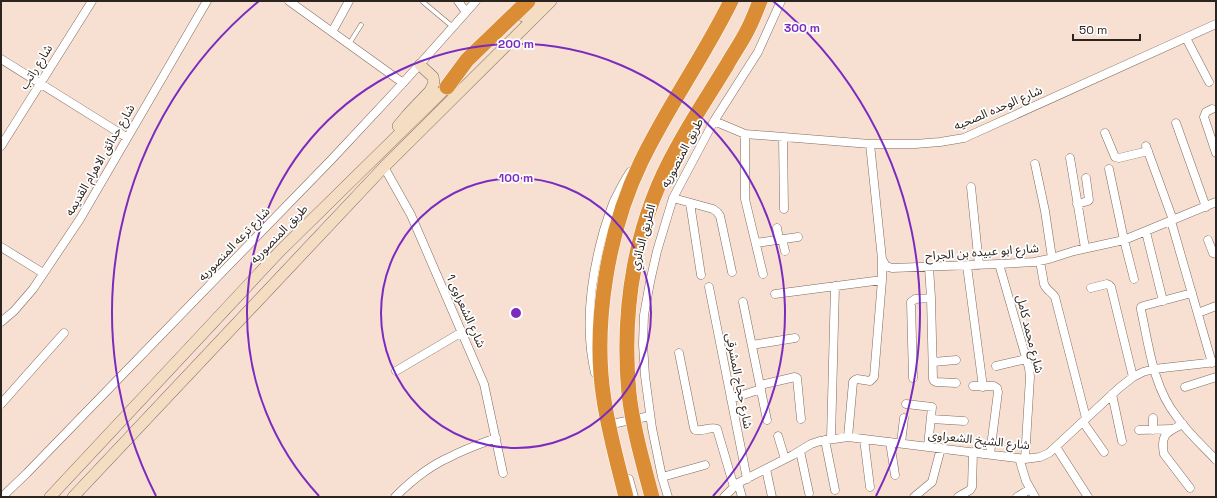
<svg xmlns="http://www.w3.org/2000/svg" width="1217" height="498" viewBox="0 0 1217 498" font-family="'Space Grotesk','Noto Sans Arabic',sans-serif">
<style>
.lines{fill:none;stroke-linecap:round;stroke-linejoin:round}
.service-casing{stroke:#7f6b5e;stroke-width:5}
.minor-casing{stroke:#7f6b5e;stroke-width:9}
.secondary-casing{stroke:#7f6b5e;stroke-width:12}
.motorway-casing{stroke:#fff;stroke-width:16}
.service{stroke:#fff;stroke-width:4}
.minor{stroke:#fff;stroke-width:8}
.secondary{stroke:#f4ddc2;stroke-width:11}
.motorway{stroke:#db8d35;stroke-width:15}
.motorway-bridge-casing{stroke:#fff;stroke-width:16;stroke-linecap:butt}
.motorway-bridge{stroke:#db8d35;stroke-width:15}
.ring{fill:none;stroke:#7b2cbf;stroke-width:2}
.labels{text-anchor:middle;stroke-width:3.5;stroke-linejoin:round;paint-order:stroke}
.street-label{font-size:12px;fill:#2c241f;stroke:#fff}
.centre{fill:#7b2cbf;stroke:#fff;stroke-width:2}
.ring-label{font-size:12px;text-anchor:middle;font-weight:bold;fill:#7b2cbf;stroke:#fff;stroke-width:3.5;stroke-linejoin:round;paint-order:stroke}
</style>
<rect width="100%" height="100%" fill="#f7e0d2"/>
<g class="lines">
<defs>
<path id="service" d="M423,2l30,25
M349,44l12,-19"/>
<path id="minor" d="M289,1l114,82
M458,1l8,11
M332,32l17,-31
M1186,38l23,44
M1,59l125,78
M1212,109l-6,3 -2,5 12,36
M714,121l31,13 125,10h45l25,-2 24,-4 252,-114
M1176,123l30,84
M1105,133l10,24 4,1 29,-7
M745,134v65l18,75
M783,137l1,72
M870,144l12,115 4,7 6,2 107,-4 35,-2 15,-3 25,-8 50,-11 92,-38
M1,146l91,-145
M1146,146l27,74
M1070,158l15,90
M1035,164l10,47 7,47
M384,167l27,48 73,169 19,89
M1109,169l15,71 10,39
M971,187l8,78
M673,198l40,11 4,3 3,4 12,56
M690,203l11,72
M1077,204l11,-3 1,-1 -3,-22
M1171,221l41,142
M777,228l2,11
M1146,232l17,69
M782,239l3,12
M1208,240l5,13 3,1
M756,243l42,-6
M1,247l42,26
M1040,261l4,23c2,6 8,8 11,13l31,121
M999,264l30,104 1,9 -5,82
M967,266l16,121
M929,267l2,31 2,81 1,2 2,1 20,1
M709,287l38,192
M1091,288l16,-4 2,1 2,2 22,90
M1192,293l-49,13 -2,1v3c8,36 12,77 36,107 11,16 26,29 39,43
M775,294l107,-14
M743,302l24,118
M1198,313l18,-7
M1,322l13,-11 19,-22 47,-70 127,-218
M752,345l43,-7
M679,353l15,75 1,2c8,2 15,-4 22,-1l17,58
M933,362l23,-2
M996,366l30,-7
M396,371l66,-39
M595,373c-11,-46 -4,-97 9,-143 3,-9 6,-19 10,-29 5,-10 10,-20 16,-29
M913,378l-2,-76 4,-3 16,-1
M760,385l35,-8 2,1 4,41
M973,386h21l3,2 1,4 -8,62
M1185,387l31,-10
M1112,394l10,47
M731,399l30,-10
M1,404l63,-71
M906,404l26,3 -4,39
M931,419l33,2
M1083,422l21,30
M612,424l38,-8
M1183,424c-16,8 -23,10 -19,30l26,34
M1139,430l33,-1
M1153,430v-12
M778,436l7,23
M848,437l5,-55 2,-2 2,-1 13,2 4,-4 8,-97v-20
M831,438l4,-152
M864,439l6,48
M825,440l10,50
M890,442l5,33
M901,443l3,-25
M1056,447l32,50
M800,451l9,42
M1019,458l7,23 9,16
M766,469l6,28
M662,477l43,-12
M629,479l5,18
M738,483l4,14
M2,497l25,-24 305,-314 71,-76 73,-82
M395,497c16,-16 34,-31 55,-40 15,-8 30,-13 46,-19
M668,497l-6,-20 -10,-49 -7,-52 -2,-32 1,-29 6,-33 7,-31 16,-53 41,-77 44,-69 23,-51
M724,497l14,-14 55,-28 18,-11 9,-3 28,-4 177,22 15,-2 9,-4 70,-65 14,-11 10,-5 11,-3 62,-7
M914,497l18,-15 9,-34
M958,497l12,-7 2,-3 1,-35
M1017,497l13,-8"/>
<path id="secondary" d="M523,16l16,-15
M398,126l10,-12 22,-23 4,-8 -1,-6 -13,-12
M50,497l230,-246 172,-169
M73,497l311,-330 167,-166"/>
<path id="motorway" d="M447,87l20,-27 61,-59"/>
</defs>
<use href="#service" class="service-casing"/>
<use href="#minor" class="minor-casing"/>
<use href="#secondary" class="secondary-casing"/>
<use href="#motorway" class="motorway-casing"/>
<use href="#service" class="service"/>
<use href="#minor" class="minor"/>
<use href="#secondary" class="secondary"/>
<use href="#motorway" class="motorway"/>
<defs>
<path id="motorway-bridge" d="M626,497c-8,-32 -17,-64 -22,-97 -12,-75 4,-170 37,-238 27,-56 63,-106 90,-161
M652,497c-9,-34 -19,-69 -23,-103 -8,-85 6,-172 48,-246 15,-28 33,-55 50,-83 6,-11 14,-22 20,-34 5,-9 9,-20 13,-30"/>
</defs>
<use href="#motorway-bridge" class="motorway-bridge-casing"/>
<use href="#motorway-bridge" class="motorway-bridge"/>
</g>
<g class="ring">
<circle cx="516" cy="313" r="135"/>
<path d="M319 496A269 269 0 1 1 713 496"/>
<path d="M156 496A404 404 0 0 1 259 1M773 1A404 404 0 0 1 876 496"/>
</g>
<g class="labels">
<g class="street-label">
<text transform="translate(36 67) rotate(-58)" y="4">شارع راتب</text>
<text transform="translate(998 108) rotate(-23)" y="4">شارع الوحده الصحيه</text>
<text transform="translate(682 153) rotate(-62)" y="4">طريق المنصوريه</text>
<text transform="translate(100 160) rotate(-60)" y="4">شارع حدائق الاهرام القديمه</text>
<text transform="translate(279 234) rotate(-46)" y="4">طريق المنصوريه</text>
<text transform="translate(643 237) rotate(-75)" y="4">الطريق الدائري</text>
<text transform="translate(234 244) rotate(-46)" y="4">شارع ترعه المنصوريه</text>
<text transform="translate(982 252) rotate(-4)" y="4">شارع ابو عبيده بن الجراح</text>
<text transform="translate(466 311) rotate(66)" y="4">شارع الشعراوى 1</text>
<text transform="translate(1030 334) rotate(76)" y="4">شارع محمد كامل</text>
<text transform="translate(739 381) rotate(79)" y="4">شارع حجاج المشرقى</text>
<text transform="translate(979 440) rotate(6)" y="4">شارع الشيخ الشعراوى</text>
</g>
</g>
<circle cx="516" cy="313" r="6" class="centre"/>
<g class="ring-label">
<text x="802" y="32">300 m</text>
<text x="516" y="48">200 m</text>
<text x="516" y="182">100 m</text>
</g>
<rect width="1217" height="498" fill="none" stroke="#2c241f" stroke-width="4"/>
<path d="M1073 34v6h67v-6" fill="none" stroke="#2c241f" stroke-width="2"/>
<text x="1079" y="34" font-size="12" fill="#2c241f" stroke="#ffffff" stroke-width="3" paint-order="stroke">50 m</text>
</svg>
